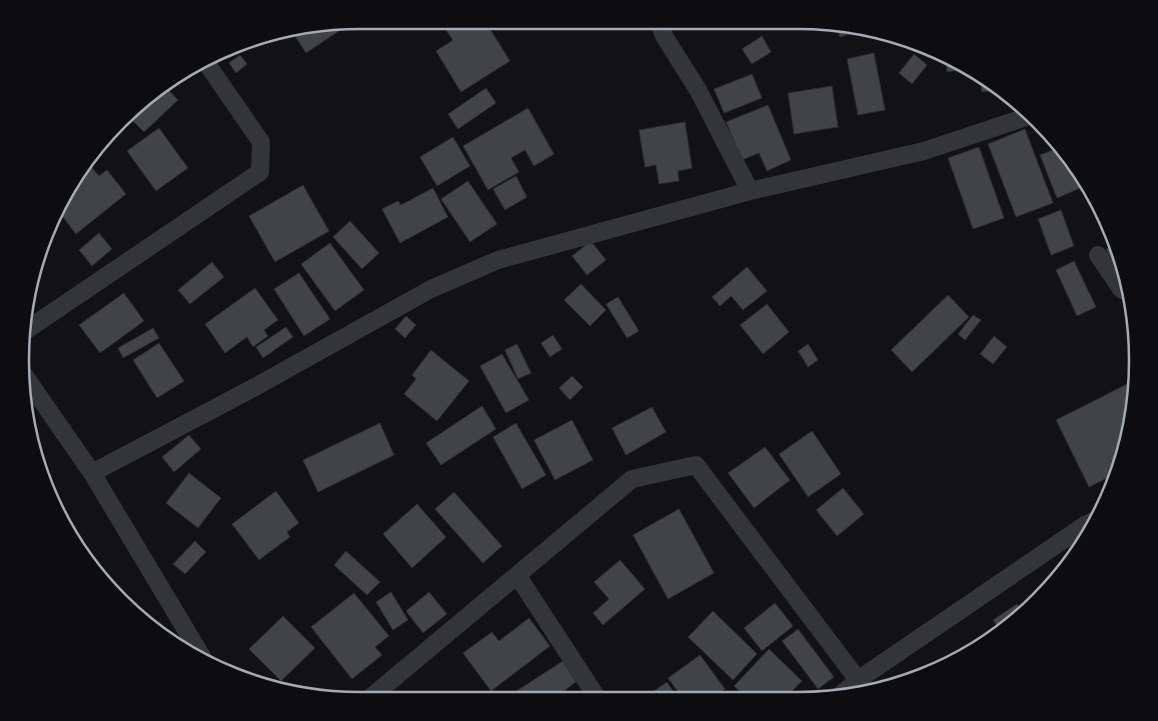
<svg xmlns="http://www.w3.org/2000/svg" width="1158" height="721" viewBox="0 0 1158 721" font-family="Jost,sans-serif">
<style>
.building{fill:#414347;stroke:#2c2d30}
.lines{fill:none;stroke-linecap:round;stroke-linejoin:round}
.minor{stroke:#333538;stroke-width:18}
.rim{fill:none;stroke:#a4abb3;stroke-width:2.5}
</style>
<rect width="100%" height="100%" fill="#121214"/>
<path class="building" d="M459,21h8l5,9 13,-9 25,40 -49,31 -25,-41 17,-11 -8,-11z
M842,23l17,4 1,3 -20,7 -5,-13z
M339,24l3,5 -36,24 -14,-22z
M762,36l9,16 -19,12 -10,-15z
M874,53l11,57 -27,5 -11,-56z
M914,54l13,11 -15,19 -13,-11z
M240,55l7,9 -11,9 -7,-10z
M945,56l22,13 -20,3z
M752,74l10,24 -38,15 -10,-24z
M980,76l23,13 -21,3z
M164,85l14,15 -34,32 -15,-15z
M832,86l6,41 -44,7 -6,-41z
M486,88l10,15 -38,26 -10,-15z
M768,105l23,55 -24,11 -8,-18 -17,7 -16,-38z
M528,108l26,46 -20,12 -9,-16 -14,8 8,14 -31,18 -25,-44z
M685,122l7,46 -14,3 1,10 -20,3 -3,-19 -11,2 -6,-37z
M159,128l29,40 -32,23 -29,-40z
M1025,129l28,74 -37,14 -28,-73z
M453,137l17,29 -33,20 -17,-29z
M979,147l25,71 -31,11 -25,-71z
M1061,147l14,19 8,21 -26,11 -17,-43z
M86,161l13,15 8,-6 19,24 -50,40 -17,-22z
M516,176l11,21 -22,13 -12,-21z
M468,181l29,43 -27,18 -29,-43z
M303,185l26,46 -54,31 -26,-46z
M433,188l15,29 -48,26 -18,-34 16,-8 3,4z
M1061,210l13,36 -23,9 -13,-36z
M350,221l29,32 -17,16 -29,-32z
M99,233l13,16 -20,17 -13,-16z
M591,241l15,19 -19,15 -15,-19z
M330,243l34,47 -29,21 -34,-47z
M1117,244l8,28 -6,3 -13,-26z
M1074,261l22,46 -19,9 -21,-46z
M212,262l12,15 -34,27 -12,-14z
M747,267l20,24 -24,19 -12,-14 -11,10 -8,-9z
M299,273l31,46 -26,17 -30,-47z
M581,284l25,26 -16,16 -26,-26z
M255,288l23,32 -14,10 4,6 -15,11 -6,-10 -22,16 -20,-29z
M124,293l20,28 -44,32 -21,-28z
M948,295l21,22 -57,55 -21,-22z
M618,297l21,34 -12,7 -21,-34z
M767,304l22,28 -26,22 -23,-29z
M973,315l8,5 -16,20 -7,-6z
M406,316l10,9 -11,13 -10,-9z
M286,327l7,10 -30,21 -7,-11z
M153,328l6,10 -36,20 -5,-10z
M553,335l9,14 -12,8 -9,-14z
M994,336l13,11 -14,17 -13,-10z
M159,343l25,38 -27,17 -24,-38z
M517,344l14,29 -13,6 -13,-29z
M808,344l10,16 -10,7 -10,-16z
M431,350l38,31 -32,40 -33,-27 12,-15 -4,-4z
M502,354l27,46 -23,13 -26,-47z
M572,376l11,11 -13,13 -11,-12z
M1137,379l-11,70 -9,24 -28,14 -33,-67z
M482,406l14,23 -55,36 -15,-22z
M652,407l14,25 -40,23 -14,-27z
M572,420l21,40 -38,20 -21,-40z
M380,423l14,32 -76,37 -15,-32z
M516,423l30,52 -24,14 -29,-52z
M812,431l29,43 -33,23 -29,-43z
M189,435l12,14 -27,23 -12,-15z
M765,447l25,33 -36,28 -26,-35z
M189,473l32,25 -23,30 -32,-25z
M843,488l21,26 -27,22 -21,-26z
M276,491l23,32 -12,9 3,5 -31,23 -27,-36z
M454,492l48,54 -19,17 -48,-54z
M417,504l29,33 -34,31 -29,-34z
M679,509l35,64 -46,26 -35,-64z
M195,541l11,11 -21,22 -12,-10z
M346,551l34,31 -13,13 -33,-30z
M620,560l25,29 -42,36 -10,-12 16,-14 -15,-17z
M391,592l17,28 -15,10 -17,-28z
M429,592l18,22 -24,19 -17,-22z
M354,593l35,43 -14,11 7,8 -30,24 -41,-52z
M775,603l18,23 -31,25 -18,-23z
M1017,604l6,11 -23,16 -7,-11z
M713,611l44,43 -24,26 -45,-43z
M283,616l32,32 -34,33 -32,-32z
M529,618l21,28 -59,45 -28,-38 29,-21 7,9z
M798,629l36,48 -16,12 -36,-48z
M769,649l33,32 -19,19h-34l-15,-14z
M700,655l25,34 -15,11h-26l-16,-22z
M563,661l13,21 -11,8 3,4 -8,5h-56z
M667,682l12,18 -37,-1z"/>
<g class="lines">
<path class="minor" d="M659,22l5,14 34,54 52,101
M1098,255l23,34 9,5
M25,331l235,-159 1,-30 -56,-81
M22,372l70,101 112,187
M92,473l165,-87 174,-97 67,-29 252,-69 174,-40 108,-36
M517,575l81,124
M838,697l20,-17 227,-155 13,-6
M370,698l262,-219 64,-14 162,215"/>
</g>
<path d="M0 0H1158V721H0ZM360 29H798A331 331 0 0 1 1129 360V361A331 331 0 0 1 798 692H360A331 331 0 0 1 29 361V360A331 331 0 0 1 360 29Z" fill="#0d0d0f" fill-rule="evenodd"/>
<path class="rim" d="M360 29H798A331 331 0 0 1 1129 360V361A331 331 0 0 1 798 692H360A331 331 0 0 1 29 361V360A331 331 0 0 1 360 29Z"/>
</svg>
